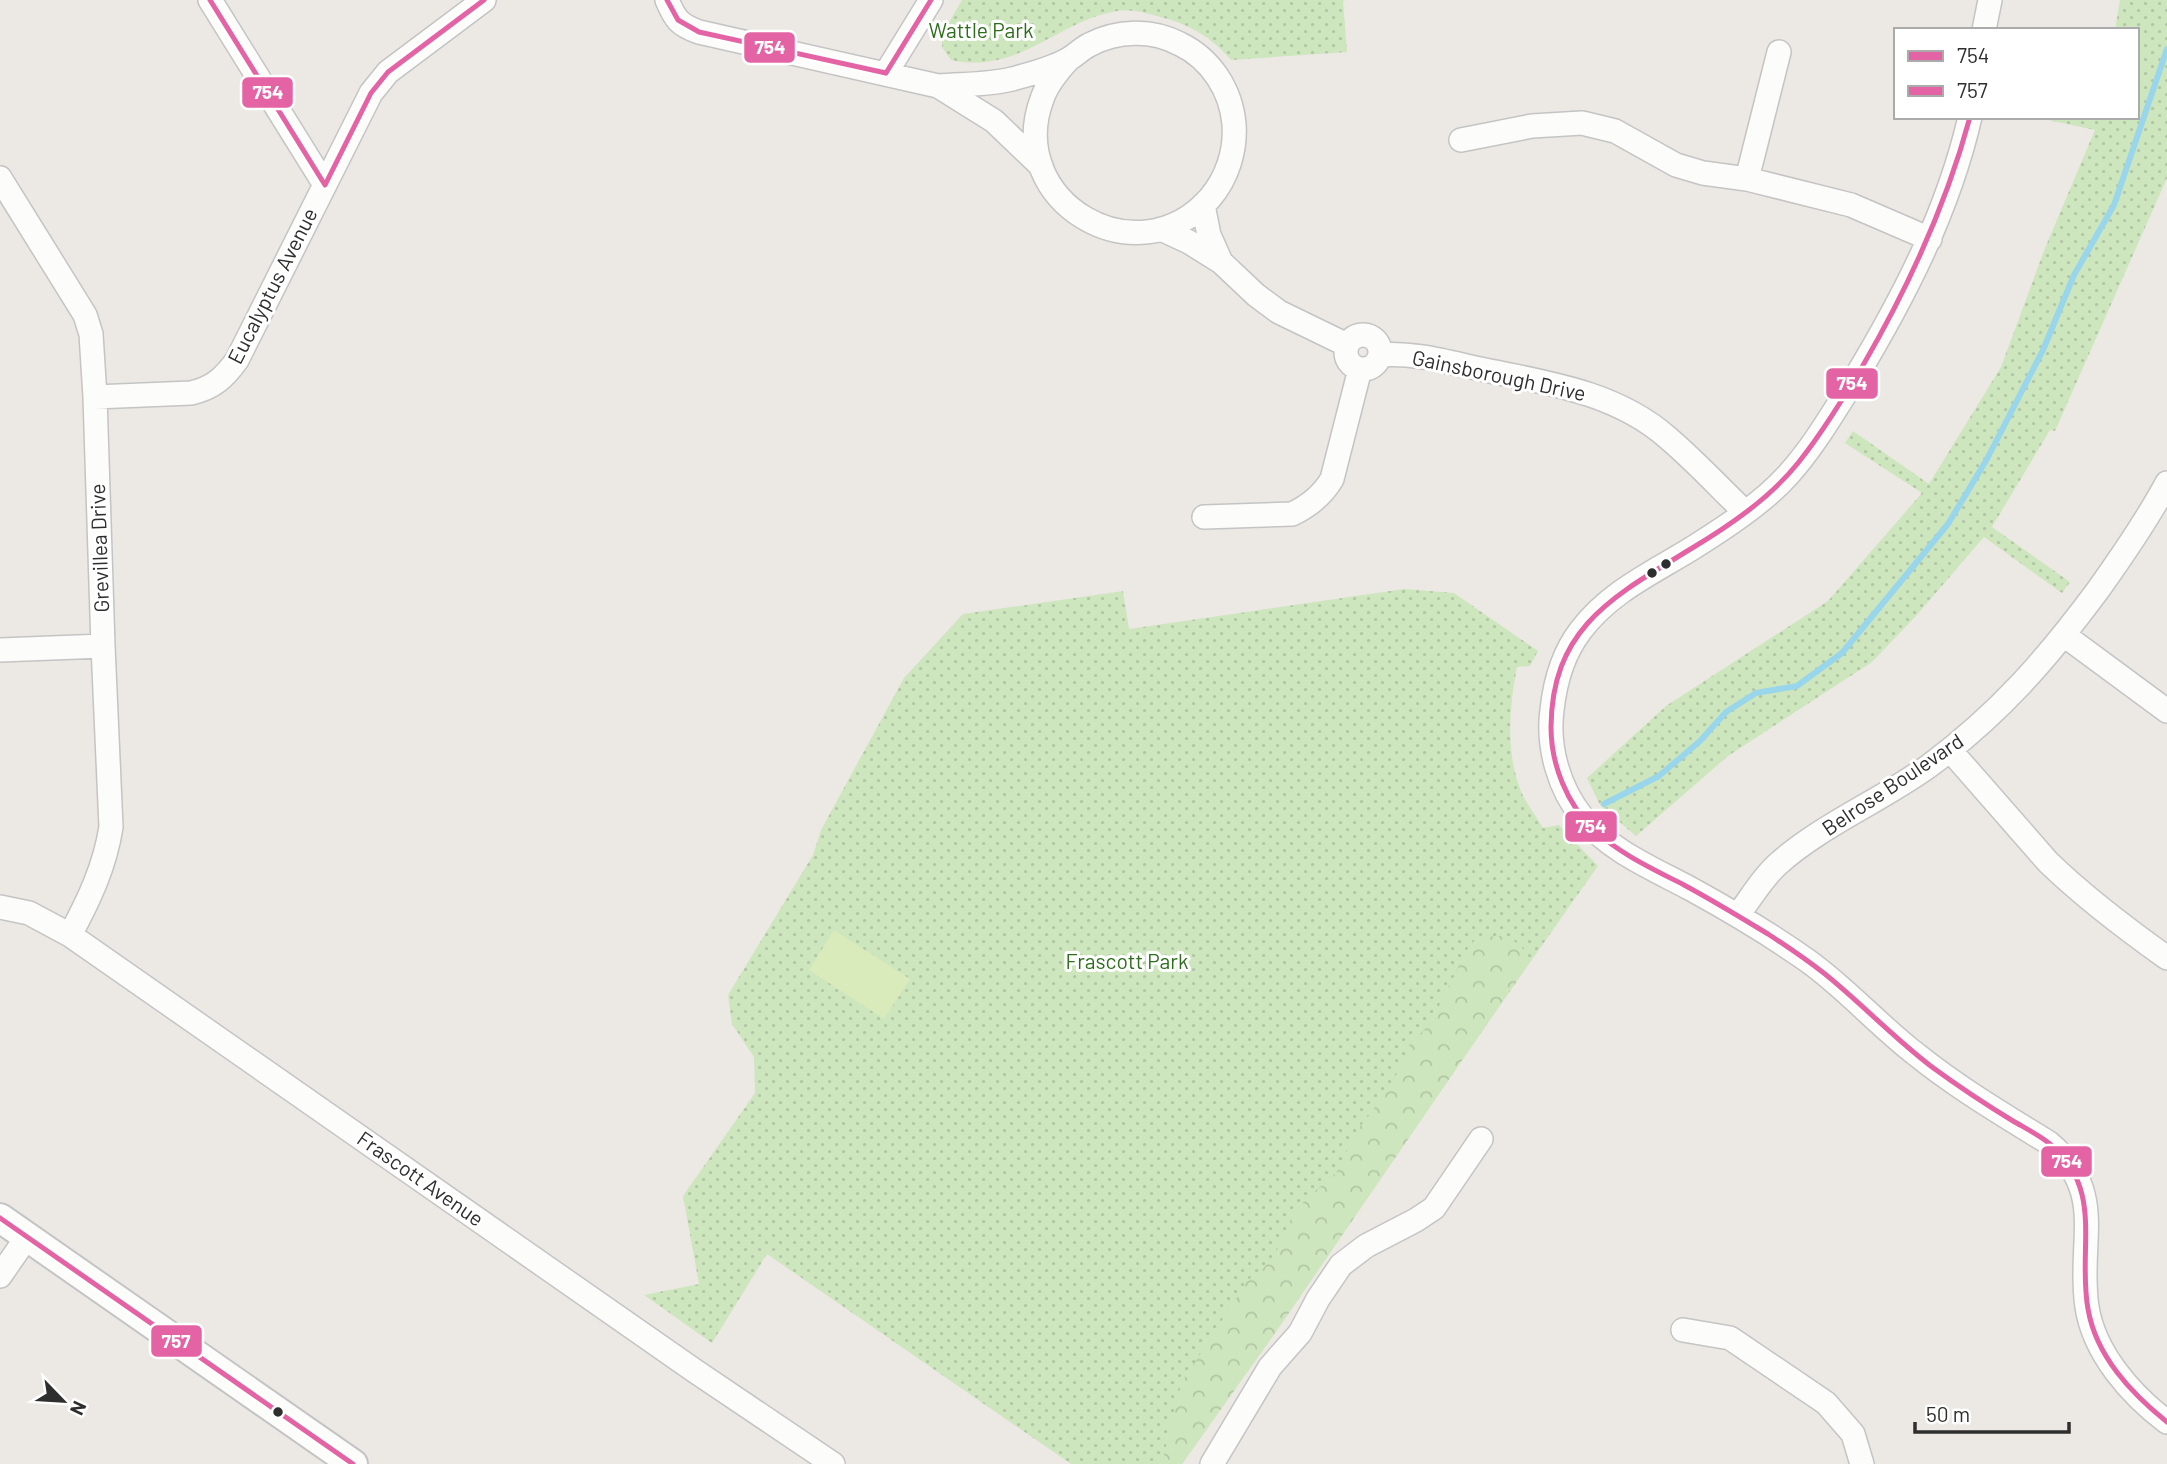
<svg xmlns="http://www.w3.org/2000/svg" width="2167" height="1464" viewBox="0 0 2167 1464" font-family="Barlow,sans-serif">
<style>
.grass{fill:url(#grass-dots)}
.forest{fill:url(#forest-crowns)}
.pitch{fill:#d9eabb}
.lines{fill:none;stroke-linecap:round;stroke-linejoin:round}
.stream{stroke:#99d6ec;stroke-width:6}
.minor-casing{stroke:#c5c4c5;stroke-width:26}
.tertiary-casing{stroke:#c5c4c5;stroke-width:32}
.minor{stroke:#fcfcfb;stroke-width:23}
.tertiary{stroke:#fcfcfb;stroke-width:28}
.bus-1-casing{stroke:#fff;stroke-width:10}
.bus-2-casing{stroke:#fff;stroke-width:10}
.bus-1{stroke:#e463a4;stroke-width:5}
.bus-2{stroke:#e463a4;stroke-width:5}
.bus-dot{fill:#2e2e2e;stroke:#fff;stroke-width:2.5}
.labels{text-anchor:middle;stroke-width:6;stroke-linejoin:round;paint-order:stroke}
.park-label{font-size:21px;fill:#2c6e1b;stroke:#fff}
.street-label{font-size:21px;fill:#2e2e2e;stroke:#fff}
.line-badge{stroke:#fff;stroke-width:2.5}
.badge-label{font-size:19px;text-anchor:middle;font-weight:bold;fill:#fff}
</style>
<defs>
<pattern id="grass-dots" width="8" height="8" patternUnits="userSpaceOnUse" patternTransform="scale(1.75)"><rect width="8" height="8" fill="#cee6be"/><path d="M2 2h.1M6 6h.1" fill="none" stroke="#b1c6a4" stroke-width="1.8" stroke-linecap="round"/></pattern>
<pattern id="forest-crowns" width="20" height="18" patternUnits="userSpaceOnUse" patternTransform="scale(1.75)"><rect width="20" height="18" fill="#cee6be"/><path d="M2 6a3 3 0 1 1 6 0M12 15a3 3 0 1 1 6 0" fill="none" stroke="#b1c6a4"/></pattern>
</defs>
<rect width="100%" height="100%" fill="#ece8e4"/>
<path class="grass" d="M962,0h384l-3,1 4,51 -116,8c-17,-21 -42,-36 -67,-42 -14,-4 -33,-10 -47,-7 -60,10 -98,64 -166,49l-9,-13v-13z
M2120,0h47v178l-112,253 -5,-1 -58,97 78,55 -8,11 -78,-56 -69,80 -43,45 -144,94 -92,80 -36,-31 -13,-27 79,-72 162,-105 94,-108 -77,-50 8,-12 76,53 72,-117 44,-119 50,-118 -61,-13h103v-87h-22z
M1404,589l50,4 84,58 -8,15 -13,1c-8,42 -12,89 6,129 6,11 14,22 20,32l16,-3 39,41c-141,198 -275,400 -416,598h-111l-304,-210 -55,89 -68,-48 55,-11 -16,-88 72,-103 -1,-36 -22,-33 -4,-29 85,-140 8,-25 83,-152 59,-64 160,-23 6,38z"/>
<path class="forest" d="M1501,936c15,4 23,10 29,25l-252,368 -96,135h-15l-4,-4 14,-63 7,-18 64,-99 15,-11 12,-15 15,-33 15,-21 31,-27 21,-43 14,-17 31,-47 8,-22 20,-20 27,-54 5,-14 12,-15 11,-4z"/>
<path class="pitch" d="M834,930l76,49 -26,40 -75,-49z"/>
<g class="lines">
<path class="stream" d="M1604,804l55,-28 41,-35 26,-29 30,-19 41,-7 45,-33 106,-129 39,-65 56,-109 31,-75 40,-70 53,-156"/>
<defs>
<path id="minor" d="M210,0l115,185
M667,0c8,19 12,25 32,32l239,54 56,35 47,45
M1984,30l6,-30
M886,73l45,-73
M938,86c24,-2 51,-1 74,-7 18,-5 39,-10 55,-19 8,-4 14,-11 22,-15 28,-15 63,-16 91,-1 31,15 51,46 54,80 2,27 -7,54 -24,74 -73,83 -206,3 -168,-99 5,-15 15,-27 26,-39
M1970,117c-22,95 -66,180 -116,263 -21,33 -40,66 -66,95 -25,28 -65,54 -97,74 -39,24 -81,43 -110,81 -17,22 -26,52 -29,80 -5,37 7,79 31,108 27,33 71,51 108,71 40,22 79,45 117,72 39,28 71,65 109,94 41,33 87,60 132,88 59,50 28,99 38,164 7,46 44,88 80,115
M1461,140l71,-14 50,-3 33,8 61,34 27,8 44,6 104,26 79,34
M0,178l85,137 6,19 4,63 8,249 8,181c-6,39 -22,73 -41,108
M1747,179l32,-127
M1203,205l6,30 12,27
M1161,229l28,13 32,20 35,33 23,17 68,33
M1346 352a17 17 0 1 1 34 0a17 17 0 1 1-34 0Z
M1380,355c35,-3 71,8 105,15 64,13 132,23 183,68 27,23 52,50 77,74
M95,397l96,-4c22,-5 33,-15 46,-33l134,-267 17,-21 96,-72
M1204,517l88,-3c17,-8 30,-18 40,-35l28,-110
M2064,635l103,76
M0,650l103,-4
M1950,750l98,112c37,36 77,66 119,96
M0,907l29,6 41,22 625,436 138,93
M1738,915c13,-17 24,-37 40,-51 42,-38 104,-64 151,-98 71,-53 117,-106 169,-176 25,-35 49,-70 69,-107
M0,1276l27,-39
M1683,1330l47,8 96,65 27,31 9,30
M1212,1464l58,-97 30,-34 18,-34 23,-34 25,-19 50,-26 18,-12 47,-69"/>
<path id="tertiary" d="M0,1218l353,246"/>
</defs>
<use href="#minor" class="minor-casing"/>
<use href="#tertiary" class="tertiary-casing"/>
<use href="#minor" class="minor"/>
<use href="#tertiary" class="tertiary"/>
<defs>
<path id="bus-1" d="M210,0l115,185
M667,0l11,20 21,12 187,41
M886,73l45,-73
M1970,117c-24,89 -62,171 -108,250 -20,33 -40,66 -64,96 -29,36 -69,63 -109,87 -75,46 -137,77 -138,177 0,38 16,77 43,103 26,24 59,39 90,55 28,15 56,32 84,49 20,13 39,26 57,40 37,30 69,64 107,93 26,19 53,37 81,54 12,7 26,14 37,23 55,46 27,105 38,165 8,47 43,84 79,113
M325,185l46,-92 17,-21 96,-72"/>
<path id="bus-2" d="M0,1218l353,246"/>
</defs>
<use href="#bus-1" class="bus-1-casing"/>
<use href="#bus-2" class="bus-2-casing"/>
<use href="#bus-1" class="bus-1"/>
<use href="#bus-2" class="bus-2"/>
</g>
<g class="bus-dot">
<circle cx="1666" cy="564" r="6"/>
<circle cx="1652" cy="573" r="6"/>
<circle cx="278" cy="1412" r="6"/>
</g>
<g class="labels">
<g class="park-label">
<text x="981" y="38">Wattle Park</text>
<text x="1127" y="969">Frascott Park</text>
</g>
<g class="street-label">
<text transform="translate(273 286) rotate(-63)" y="7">Eucalyptus Avenue</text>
<text transform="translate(1499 376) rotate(12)" y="7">Gainsborough Drive</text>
<text transform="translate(100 548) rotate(-92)" y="7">Grevillea Drive</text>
<text transform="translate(1893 785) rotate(-34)" y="7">Belrose Boulevard</text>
<text transform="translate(420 1179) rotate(35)" y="7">Frascott Avenue</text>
</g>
</g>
<g class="line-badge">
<rect x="743" y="31" width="53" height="33" rx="7" fill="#e463a4"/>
<rect x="241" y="76" width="53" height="33" rx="7" fill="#e463a4"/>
<rect x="1825" y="367" width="54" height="33" rx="7" fill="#e463a4"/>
<rect x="1564" y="810" width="54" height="33" rx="7" fill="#e463a4"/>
<rect x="2040" y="1145" width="53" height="33" rx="7" fill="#e463a4"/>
<rect x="150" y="1324" width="53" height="34" rx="7" fill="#e463a4"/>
</g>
<g class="badge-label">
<text x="770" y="54">754</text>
<text x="268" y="99">754</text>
<text x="1852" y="390">754</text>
<text x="1591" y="833">754</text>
<text x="2067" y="1168">754</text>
<text x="176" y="1348">757</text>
</g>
<rect x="1894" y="28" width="245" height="91" fill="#ffffff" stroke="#ababab" stroke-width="2"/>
<rect x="1908" y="51" width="35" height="10" fill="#e463a4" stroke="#ababab" stroke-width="2"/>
<text x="1957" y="63" font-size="21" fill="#2e2e2e">754</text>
<rect x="1908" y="86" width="35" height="10" fill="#e463a4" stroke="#ababab" stroke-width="2"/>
<text x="1957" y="98" font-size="21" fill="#2e2e2e">757</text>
<g transform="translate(63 1401) rotate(115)" stroke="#ffffff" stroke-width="5" paint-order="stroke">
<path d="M0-5L12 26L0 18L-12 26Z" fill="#2e2e2e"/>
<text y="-10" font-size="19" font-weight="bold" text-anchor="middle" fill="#2e2e2e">N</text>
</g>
<path d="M1915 1422v10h154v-10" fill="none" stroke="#2e2e2e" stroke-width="3.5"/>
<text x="1926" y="1422" font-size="21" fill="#2e2e2e" stroke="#ffffff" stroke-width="5" paint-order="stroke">50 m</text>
</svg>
